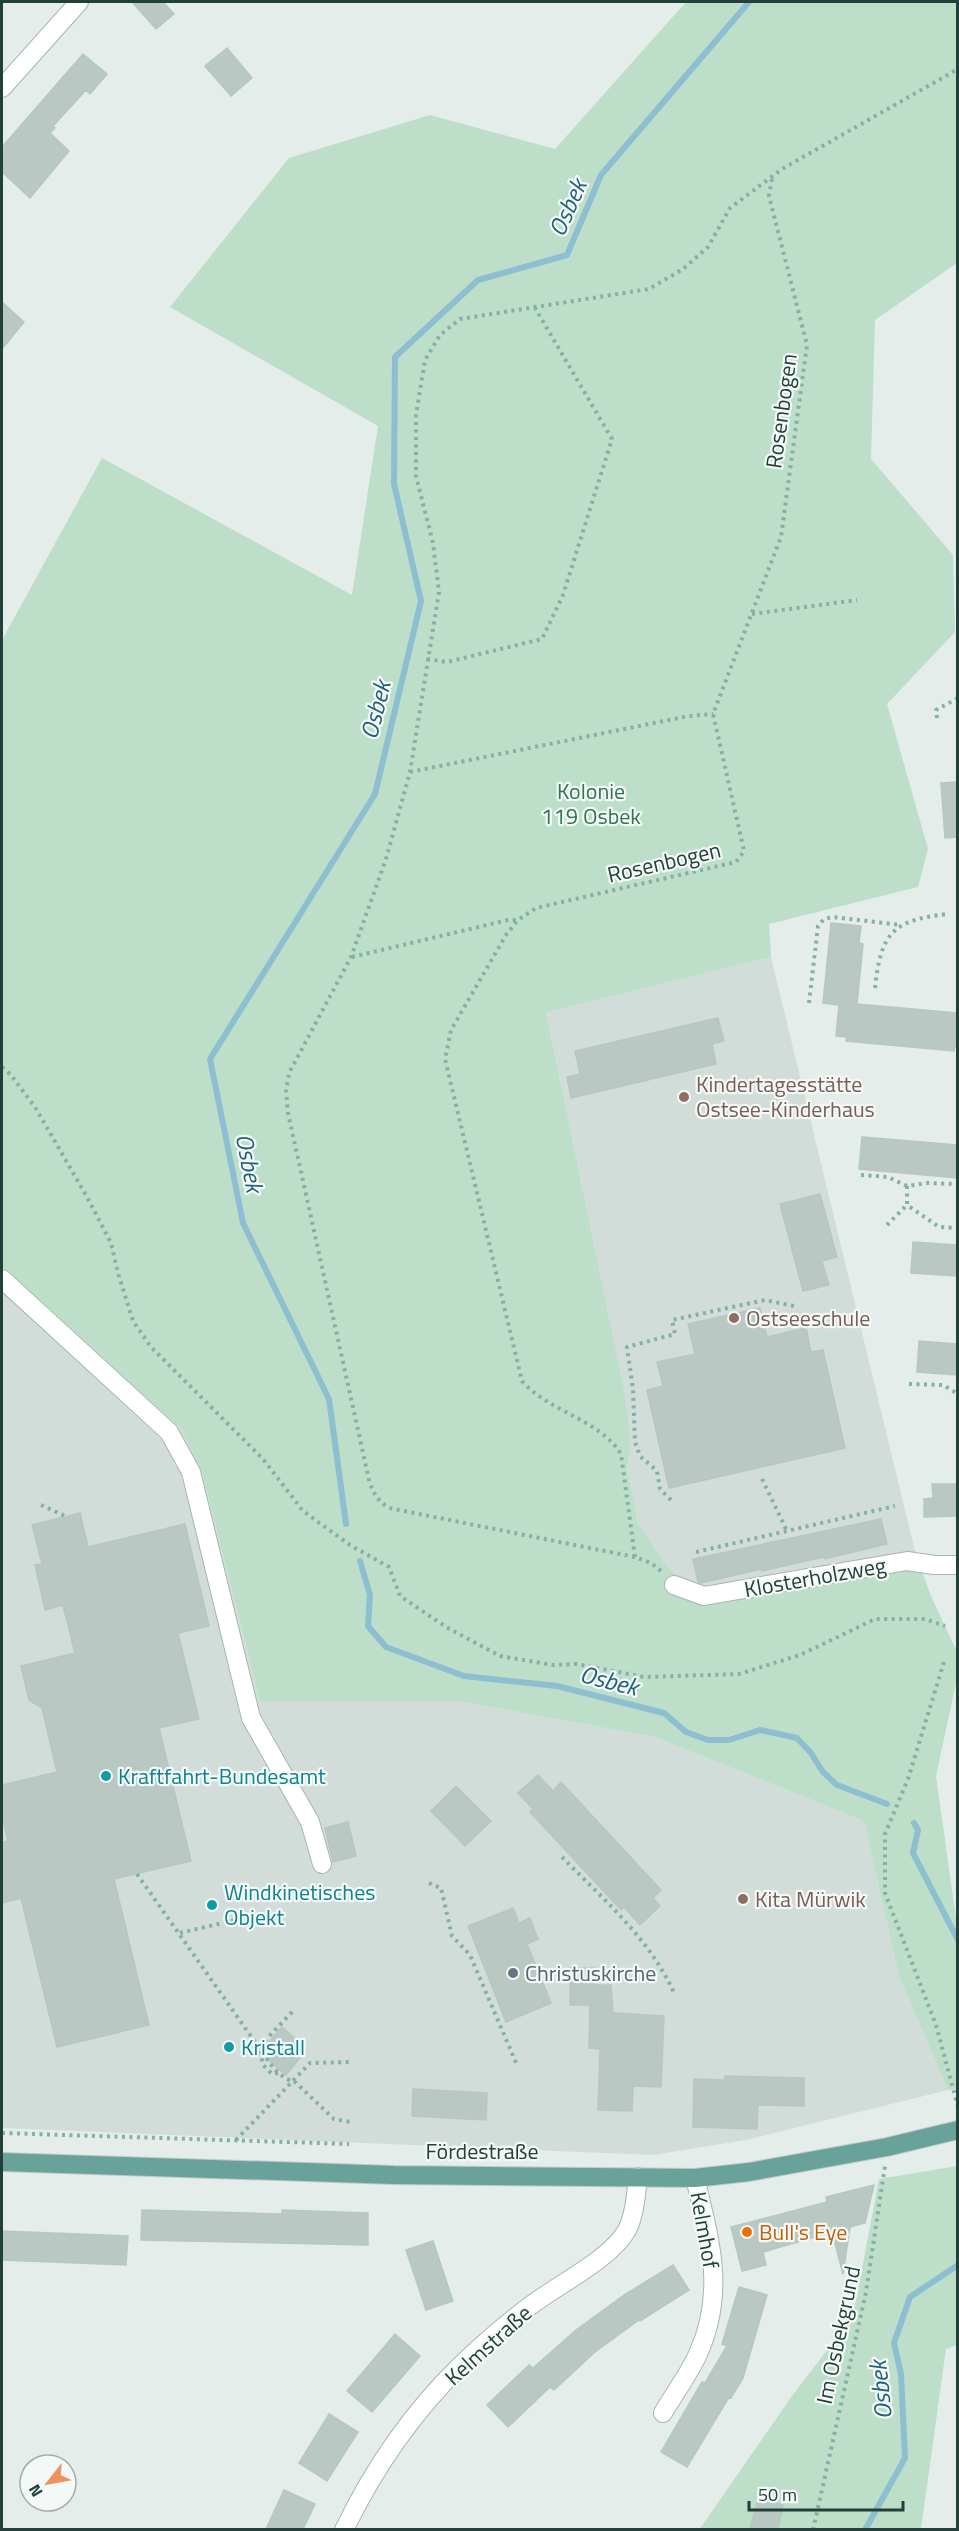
<svg xmlns="http://www.w3.org/2000/svg" width="959" height="2531" viewBox="0 0 959 2531" font-family="'Titillium Web',sans-serif">
<style>
.built{fill:#d2ddd9}
.green{fill:#bddec9}
.lines{fill:none;stroke-linecap:round;stroke-linejoin:round}
.stream{stroke:#8dbfd1;stroke-width:6}
.building{fill:#b9c8c3;stroke:#b6c7c2;stroke-width:1.5}
.minor-casing{stroke:#a6b5b2;stroke-width:20}
.major-casing{stroke:#c1c9c8;stroke-width:20}
.path{stroke:#85b0a7;stroke-width:4;stroke-dasharray:3 4.5;stroke-linecap:butt}
.minor{stroke:#fff;stroke-width:18}
.major{stroke:#69a29a;stroke-width:18}
.education-dot{fill:#8d6e63;stroke:#f4f9f7;stroke-width:2}
.culture-dot{fill:#0f9aa8;stroke:#f4f9f7;stroke-width:2}
.worship-dot{fill:#6b7280;stroke:#f4f9f7;stroke-width:2}
.food-dot{fill:#e8710a;stroke:#f4f9f7;stroke-width:2}
.labels{text-anchor:middle;stroke-width:4.5;stroke-linejoin:round;paint-order:stroke}
.street-label{font-size:22px;fill:#233f3a;stroke:#f4f9f7}
.park-label{font-size:22px;fill:#2e7551;stroke:#f4f9f7}
.education-label{font-size:22px;fill:#785e54;stroke:#f4f9f7;text-anchor:start}
.culture-label{font-size:22px;fill:#0d838f;stroke:#f4f9f7;text-anchor:start}
.worship-label{font-size:22px;fill:#5b616d;stroke:#f4f9f7;text-anchor:start}
.food-label{font-size:22px;fill:#c56008;stroke:#f4f9f7;text-anchor:start}
.water-label{font-size:24px;font-style:italic;fill:#1e617a;stroke:#f4f9f7}
</style>
<rect width="100%" height="100%" fill="#e4edea"/>
<path class="built" d="M771,957l144,594 -222,38 -27,-23 -28,-43 -11,-55 4,-26 -7,-53 -78,-378z
M2,1269l180,161 20,42 58,229h196l201,36 207,84 35,155 49,114 -202,50 -93,15 -651,-27z"/>
<path class="green" d="M686,2h271v261l-82,57 -4,139 82,96 2,77 -68,72 41,145 -10,38 -149,37 2,33 -225,55 78,377 7,53 -4,26 11,55 28,43 27,23 222,-38 16,45 26,56v26l-21,98 21,149v164l-9,1 -49,-114 -35,-155 -208,-84 -200,-36h-196l-58,-229 -20,-42 -180,-161v-629l100,-182 250,137 26,-169 -208,-119 119,-149 141,-43 125,34z
M957,2166v179l-11,4 -25,180 -222,1 93,-134 61,-80 26,-137z"/>
<g class="lines">
<path class="stream" d="M346,1524l-17,-125 -86,-176 -33,-164 165,-265 46,-193 -27,-117 1,-127 83,-77 89,-25 34,-80 148,-173
M360,1561l10,34 -2,31 18,21 78,29 93,10 107,27 22,19 22,8h21l31,-10 37,8 14,15 12,19 14,13 50,19
M914,1823l4,7 -5,23 45,87
M865,2530l40,-72 -4,-84 -7,-31 16,-46 48,-32"/>
</g>
<path class="building" d="M132,2h31l11,12 -18,15z
M227,48l25,30 -21,18 -26,-30z
M83,54l24,20 -17,20 -4,-4 -33,36 2,2 -5,5 19,18 -39,47 -28,-26v-25z
M2,302l22,20 -22,27z
M957,782v55l-12,1 -4,-55z
M831,923l30,3 -2,17 4,1 -6,60 100,9v33h-2l-1,5 -108,-10 1,-4 -11,-1 3,-31 -16,-2z
M718,1018l6,23 -12,3 4,20 -145,34 -4,-21 13,-3 -5,-23z
M862,1137l95,8v33l-98,-9z
M820,1194l17,63 -15,4 7,24 -26,6 -23,-87z
M913,1242l44,3v31l-46,-3z
M760,1308l7,29 39,-9 5,24 12,-2 22,98 -176,40 -22,-98 16,-4 -6,-24 38,-8 -7,-30z
M919,1341l38,3v31l-40,-3z
M932,1484h25v32l-33,1v-18l9,-1z
M80,1513l8,34 97,-23 24,102 -31,7 21,86 -40,9 32,133 -77,18 35,146 -92,22 -36,-149 -19,5v-60l6,-2 -6,-26v-30l55,-13 -15,-64 -13,-8 -8,-34 54,-13 -12,-48 -18,5 -10,-45 7,-1 -10,-39z
M881,1519l6,25 -62,15 -1,-2 -62,14 -1,-2 -60,14 -3,-1 -5,-23z
M538,1775l15,16 8,-9 100,108 -8,8 7,8 -20,19 -16,-18 -3,3 -91,-98 3,-3 -15,-16z
M456,1786l35,35 -26,25 -34,-35z
M348,1822l8,34 -23,6 -8,-34z
M513,1908l6,15 11,-5 8,21 -11,5 24,59 -45,19 -38,-96z
M570,1968h26v17h15l2,28 51,3 -3,71 -28,-1 -1,25 -34,-1 2,-61 -11,-1 1,-43h-20z
M282,2027l17,15 -7,8 8,8 -14,17 -18,-15 8,-9 -9,-7z
M725,2076l79,2v28l-46,-1 -1,24 -64,-2 1,-48 31,1z
M413,2089l74,4 -1,27 -74,-4z
M874,2185l-9,38 -15,4 -7,47 -11,-42 -69,20 3,13 -24,6 -11,-44 96,-25 -1,-5z
M142,2210l140,4v-4l86,3v32l-227,-5z
M2,2231l126,5 -2,29 -124,-5z
M433,2241l20,60 -27,9 -20,-60z
M673,2265l16,25 -49,31 -1,-1 -44,32 -41,38 -4,-3 -42,40 -21,-22 42,-40 4,3 43,-38 48,-35z
M739,2287l28,8 -24,83 -12,20 -2,-1 -42,70 -26,-15 41,-70 3,1 22,-37 -5,-2z
M395,2334l25,22 -48,56 -25,-21z
M329,2414l29,18 -31,49 -28,-18z
M284,2490l31,14 -12,25h-37z
M758,2499l25,6 -5,24h-28z"/>
<g class="lines">
<defs>
<path id="minor" d="M2,88l77,-86
M2,1279l167,153 22,40 60,246 59,104 12,42
M674,1585l30,11 203,-35 27,4h24
M663,2413c11,-19 26,-39 35,-59 28,-62 12,-114 -3,-176
M344,2530c29,-60 69,-118 116,-164 22,-21 46,-42 70,-60 27,-21 81,-47 97,-76 8,-16 9,-36 11,-53"/>
<path id="major" d="M2,2162l392,13 301,3 54,-6 138,-25 71,-17"/>
</defs>
<use href="#minor" class="minor-casing"/>
<use href="#major" class="major-casing"/>
<path class="path" d="M752,614l105,-14
M427,659l20,3 95,-23 21,-44 49,-156 -77,-131
M937,718l-1,-8 22,-12
M410,772l279,-56 24,-2
M352,957l156,-37h9
M875,988c6,-56 18,-68 73,-74
M809,1003l9,-77 6,-7 9,-2 68,8
M2,1067l9,8 24,32 52,90 24,46 7,30 15,48 18,26 112,112 40,52 47,34 39,22 11,29 46,31 54,29 53,9 24,-1 67,13 95,-3 61,-19 75,-36h50l20,7
M861,1175l27,2 19,9 21,-3 30,1
M907,1186v19l32,22 19,1
M887,1225l20,-20
M909,1384l34,1 15,9
M762,1479l25,52
M671,1500l-11,-11 -3,-18 -17,-15 -5,-14 -2,-53 -6,-42 48,-13 -3,-14 93,-20 29,6
M41,1505l26,12
M696,1552l199,-46
M635,1557l-246,-49c-12,-8 -16,-15 -20,-28l-81,-367 -2,-22 3,-18 62,-116 35,-98 24,-87 29,-180 -6,-49 -17,-67v-61l9,-55 15,-25 20,-16 189,-30 34,-20 25,-22 22,-39 52,-39 176,-100
M661,1571l-10,-8 -16,-6 -14,-103c-22,-35 -72,-42 -99,-73l-77,-322 6,-29 55,-95 12,-15 18,-12 200,-46 8,-11 -31,-137 68,-177 26,-192 -38,-149 3,-17
M944,1662l-36,117 -23,55v59l51,132 22,82
M562,1857c41,42 88,82 112,136
M137,1874l137,195 12,10 8,2 40,38 16,3
M429,1883l12,5 11,48 18,19 47,110
M180,1933l89,-21
M278,2073l-6,1 -9,-9 -4,-18 34,-36
M2,2133l347,11
M236,2140l74,-77 40,-1
M813,2530l53,-238 19,-126"/>
<use href="#minor" class="minor"/>
<use href="#major" class="major"/>
</g>
<g class="education-dot">
<circle cx="684" cy="1097" r="6"/>
<circle cx="734" cy="1318" r="6"/>
<circle cx="743" cy="1899" r="6"/>
</g>
<g class="culture-dot">
<circle cx="106" cy="1776" r="6"/>
<circle cx="212" cy="1905" r="6"/>
<circle cx="229" cy="2047" r="6"/>
</g>
<circle class="worship-dot" cx="513" cy="1973" r="6"/>
<circle class="food-dot" cx="747" cy="2232" r="6"/>
<g class="labels">
<g class="street-label">
<text transform="translate(781 411) rotate(-82)" y="8">Rosenbogen</text>
<text transform="translate(664 862) rotate(-13)" y="8">Rosenbogen</text>
<text transform="translate(815 1577) rotate(-10)" y="8">Klosterholzweg</text>
<text x="482" y="2159">Fördestraße</text>
<text transform="translate(705 2230) rotate(80)" y="8">Kelmhof</text>
<text transform="translate(838 2335) rotate(-78)" y="8">Im Osbekgrund</text>
<text transform="translate(488 2345) rotate(-42)" y="8">Kelmstraße</text>
</g>
<g class="park-label">
<text x="591" y="799">Kolonie<tspan x="591" dy="25">119 Osbek</tspan></text>
</g>
<g class="education-label">
<text x="696" y="1092">Kindertagesstätte<tspan x="696" dy="25">Ostsee-Kinderhaus</tspan></text>
<text x="746" y="1326">Ostseeschule</text>
<text x="755" y="1907">Kita Mürwik</text>
</g>
<g class="culture-label">
<text x="118" y="1784">Kraftfahrt-Bundesamt</text>
<text x="224" y="1900">Windkinetisches<tspan x="224" dy="25">Objekt</tspan></text>
<text x="241" y="2055">Kristall</text>
</g>
<g class="worship-label">
<text x="525" y="1981">Christuskirche</text>
</g>
<g class="food-label">
<text x="759" y="2240">Bull's Eye</text>
</g>
<g class="water-label">
<text transform="translate(568 208) rotate(-66)" y="8">Osbek</text>
<text transform="translate(376 710) rotate(-76)" y="8">Osbek</text>
<text transform="translate(249 1163) rotate(79)" y="8">Osbek</text>
<text transform="translate(609 1681) rotate(14)" y="8">Osbek</text>
<text transform="translate(881 2390) rotate(-96)" y="8">Osbek</text>
</g>
</g>
<rect width="959" height="2531" fill="none" stroke="#233f3a" stroke-width="6"/>
<g transform="translate(48 2483) rotate(239)"><circle r="28" fill="#f4f9f7" stroke="#a0afab" stroke-width="1.5"/>
<path d="M0-4.5L10 22L0 15L-10 22Z" fill="#f0925f"/>
<text y="-9" font-size="16" font-weight="bold" text-anchor="middle" fill="#233f3a">N</text>
</g>
<path d="M749 2501v9h154v-9" fill="none" stroke="#233f3a" stroke-width="3"/>
<text x="758" y="2501" font-size="18" fill="#233f3a" stroke="#f4f9f7" stroke-width="4.5" paint-order="stroke">50 m</text>
</svg>
